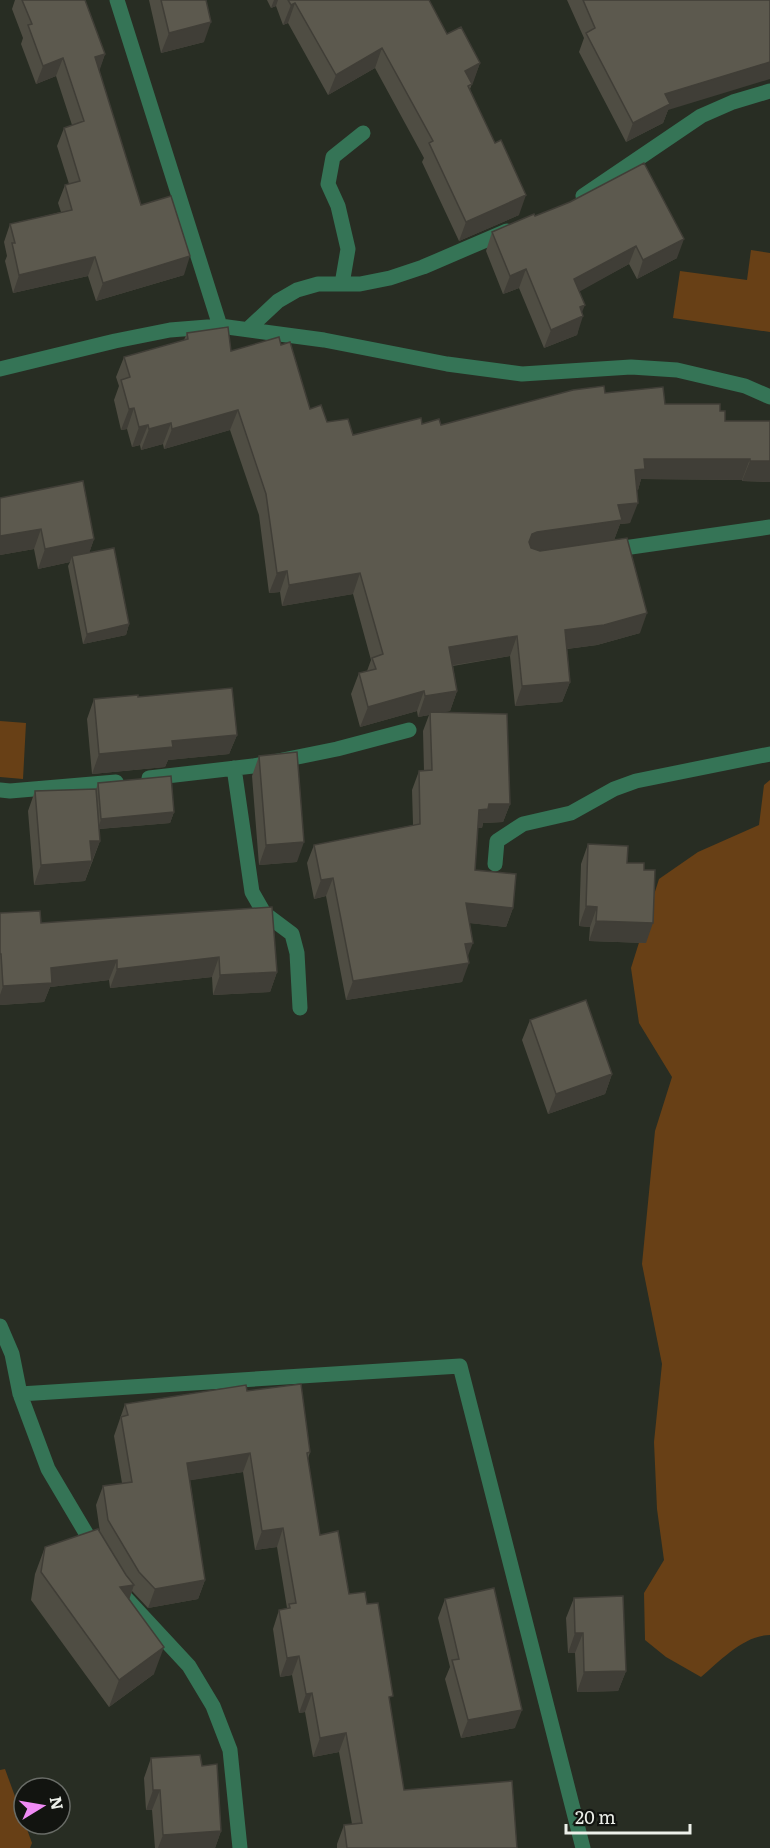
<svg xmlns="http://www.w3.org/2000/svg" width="770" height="1848" viewBox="0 0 770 1848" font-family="Literata,serif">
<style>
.green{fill:#684016}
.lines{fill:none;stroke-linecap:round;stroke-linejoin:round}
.minor{stroke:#357456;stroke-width:15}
.wall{fill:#4f4d43}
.shaded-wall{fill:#403e37}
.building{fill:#5c594e;stroke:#403e37;stroke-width:1.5}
</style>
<rect width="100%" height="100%" fill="#282d23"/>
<path class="green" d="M751,250l19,3v79l-97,-14 7,-47 67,9z
M0,721l26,2 -3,56 -23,-2z
M770,780v855c-26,0 -50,26 -69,42l-35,-20 -21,-17 -1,-47 20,-33 -7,-51 -3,-67 8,-78 -20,-100 13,-133 17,-54 -33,-54 -8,-55 28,-89 39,-27 61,-27 5,-40z
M5,1769l27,74 -2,5h-30v-78z"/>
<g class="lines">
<path class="minor" d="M117,0l103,326
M583,196l118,-80 32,-14 37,-11
M342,284l6,-35 -10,-43 -10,-22 5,-27 30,-24
M248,329l30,-28 19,-11 21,-6h42l30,-6 33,-11 84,-36
M0,369l115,-28 55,-11 50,-4 104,14 123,24 75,10 109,-7 46,3 68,16 25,11
M610,550l160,-23
M234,768l18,124 12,21 28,21 5,19 3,55
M149,778l104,-12 84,-17 72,-19
M0,790l10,1 106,-9
M495,864l2,-23 26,-17 48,-11 43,-24 22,-8 134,-27
M0,1326l12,28 8,40 28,75 48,81
M20,1394l440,-28 123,482
M124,1596l65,70 24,40 17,44 10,98"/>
</g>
<path class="wall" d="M15,0h70l20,54 -6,16 42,135 43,70 -88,26 -8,-25 -75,17 -8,-32 2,-5 -3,-14 6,-18 51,-12 -3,-9 7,-18 4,-1 -12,-38 7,-18 8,-3 -16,-49 -20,8 -15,-40 2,-6 -11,-29z
M149,0h57l-2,42 -43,11z
M267,0h162l18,34 33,29 -10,26 49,126 -60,26 -37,-79 2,-4 -49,-90 -47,27 -40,-72 -5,2 -7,-19 -5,2z
M567,0h203l-102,110 -5,13 -37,19 -47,-90 5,-14z
M535,216l142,42 -40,21 -8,-15 -50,27 3,22 -5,22 -33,13 -25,-60 -16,6 -17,-43 6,-19z
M187,333l44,18 96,71 26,13 69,-11 19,1 164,-32 60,11 55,7 5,10h45v61l-28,-1v-1l-101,-1 -3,11h-2l-6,33 -10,1 -6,16 26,93 -43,12 -30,4 3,33 -8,20 -47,4 -5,-50 -57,10 4,25 -7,20 -7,1 67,92 -7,18 -20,1 -1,5h-4l-3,42 38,38 -7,19 -36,-4 -2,34 -6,25 -116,18 -20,-104 -12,3 -7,-36 7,-18 99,-20 -1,-35 7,-19h5l-1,-40 6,-16 -11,2 -1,-6 -57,16 -9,-33 8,-21 8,-2 4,-11 -18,-66 -71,12 -2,-14 -11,1 -10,-78 -29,-85 -66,19 -1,-5 -22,6 -1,-5 -8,2 -5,-18 -6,1 -7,-30 5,-14 -3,-9 8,-20 60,-17z
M0,498l94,41 -5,14 40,71 -3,11 -43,9 -15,-78 2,-4 -32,7 -4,-20 -34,6z
M138,697l99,38 -8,19 -61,6 -3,7 -73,7 -5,-55 7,-20z
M259,756l38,106 -38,3 -7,-89z
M98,783l76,29 -4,11 -71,6 1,12 -15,40 -51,4 -6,-74 7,-20 61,-2z
M588,844l39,19 19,80 -57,-2 1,-14 -11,-1 2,-62z
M272,907l5,65 -7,20 -57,3 -1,-18 -102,11 -1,-8 -59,7 -6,15 -44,3v-92l41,10z
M530,1020l82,54 -7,20 -57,20 -26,-74z
M247,1391l63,61 -2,7 12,76 29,59 41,110 14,86 113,58h-180v-4l7,-19 8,-1 -13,-72 -26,5 -8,-45 -6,1 -7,-38 -12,2 -7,-48 6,-19 8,-2 -10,-61 -22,3 -12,-78 -53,8 15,100 -7,19 -50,9 -16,-17 -3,8 25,75 -45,33 -78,-107 4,-26 10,-27 55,-15 -4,-27 7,-19 19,-3 -8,-47 11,-32z
M574,1598l52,73 -8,20 -41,1 -2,-39h-7l-2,-35z
M445,1599l70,129 -54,10 -16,-59 5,-12 -12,-49z
M151,1758l51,8 19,65 -6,17h-60l-3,-38h-6l-2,-32z"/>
<path class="shaded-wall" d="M274,0h4l-2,6 -5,2z
M295,3l-7,20 -5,2 8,-20z
M211,22l-7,20 -43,11 8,-20z
M382,48l-7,20 -47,27 8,-20z
M105,54l-6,18 -4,-15z
M63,58l-7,18 -20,8 7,-18z
M770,62v17l-102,31 -5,13 -37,19 7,-19 32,-29z
M480,63l-7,20 -15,8 7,-20z
M526,195l-7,20 -60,26 7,-19z
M684,239l-7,19 -40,21 6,-19z
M636,246l-7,18 -61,34 6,-19z
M190,256l-6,19 -88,26 7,-18z
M95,257l-7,19 -75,17 6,-18z
M526,269l-7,19 -16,6 7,-18z
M585,305l-5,12 3,-1 -6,19 -33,13 7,-18 29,-23z
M134,408l-7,21 -6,1 8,-21z
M238,410l-8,20 -66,19 8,-20z
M171,423l-8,21 -22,6 8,-21z
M148,425l-8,20 -8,2 7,-20z
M644,459h106l-8,21 -101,-1 -3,11 -11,1 8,-21z
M750,461h20v21l-28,-1z
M638,503l-8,20 -10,1 -6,16 -89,15 7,-21 5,-2 81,-27z
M41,529l-7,20 -34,6v-19z
M94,539l-7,20 -15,-3 -2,6 -32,7 7,-20z
M287,571l-7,21 -11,1 8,-20z
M360,573l-7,21 -71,12 7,-21z
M647,613l-7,20 -43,12 -39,5 7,-20z
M129,624l-3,11 -43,9 4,-10z
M517,636l-7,20 -68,11 7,-20z
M570,682l-8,20 -47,4 7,-20z
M424,691l-7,20 -57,16 8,-20z
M457,691l-7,20 -20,4v-3l-1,3 -11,2 7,-21z
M237,735l-8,19 -61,6 -3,7 -73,7 7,-20 73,-13z
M489,804h21l-7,18 -20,1 -1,5h-10l7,-18z
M174,812l-4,11 -72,6 3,-10z
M90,841h10l-8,20h-9z
M304,842l-7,20 -38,3 7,-20z
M92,861l-7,20 -51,4 7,-20z
M333,878l-7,18 -12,3 7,-19z
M466,903l47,5 -7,19 -46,-5z
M586,906l11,1 -7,20 -11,-1z
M596,921l57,2 -7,20 -57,-2z
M473,943l-7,18 -1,-17z
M219,957l-7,20 -102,11 7,-19z
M117,960l-8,20 -59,7 -6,15 -44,3v-10l3,-9 48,-18z
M469,963l-7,19 -116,18 7,-19z
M277,972l-7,20 -57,3 7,-20z
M612,1074l-7,20 -57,20 8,-20z
M250,1453l-7,19 -63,10 7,-19z
M283,1528l-6,19 -22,3 7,-19z
M205,1580l-7,19 -50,9 7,-19z
M134,1585l-9,27 -5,-25z
M575,1633h8l-8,20h-7z
M164,1647l-10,27 -45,33 10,-27z
M299,1656l-7,19 -12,2 7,-19z
M626,1671l-8,20 -41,1 7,-20z
M312,1693l-7,19 -6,1 7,-19z
M522,1710l-7,18 -54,10 7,-18z
M346,1733l-7,19 -26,5 7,-19z
M153,1790h7l-8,20h-6z
M221,1831l-6,17h-57l5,-13z"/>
<path class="building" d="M22,0h63l20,54 -10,3 46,148 30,-9 19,60 -87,27 -8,-26 -76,18 -7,-32h3l-5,-19 62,-14 -7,-25 15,-4 -16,-53 20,-7 -21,-63 -20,8 -15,-41 4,-1z
M161,0h45l5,22 -42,11z
M288,0h141l18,34 14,-7 19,36 -15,8 7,13 -4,2 27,57 6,-3 25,55 -60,27 -37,-79 4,-2 -51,-93 -46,27 -41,-72 -4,2z
M583,0h187v62l-105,32 5,10 -37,19 -47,-90 9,-5z
M644,163l40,76 -41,21 -7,-14 -62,33 11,26 -5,2 3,9 -32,14 -25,-61 -16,7 -18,-44 42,-18 1,2 35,-14z
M228,327l3,24 48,-14 2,8 9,-3 20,67 11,-4 6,17 21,-3 5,16 68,-17 1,6 17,-5 2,6 132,-35 31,-4 1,7 58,-6 2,17h55v7h5v10h45v40h-20v-2h-106l1,10 -10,1 3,33 -20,2 4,15 -85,12 -5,2 -3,8 2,6 9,3 87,-13 20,75 -43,12 -39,5 5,52 -48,4 -5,-50 -68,11 8,44 -32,5 -1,-5 -56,16 -9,-34 17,-4 -4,-11 11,-4 -23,-81 -71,12 -2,-14 -10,2 -11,-79 -28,-84 -66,19 -1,-6 -22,6 -1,-4 -9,2 -5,-19 -5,1 -8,-29 9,-3 -6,-20 64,-18 -1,-6z
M83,481l11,58 -49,10 -4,-20 -41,7v-38z
M114,548l15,76 -42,10 -15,-78z
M232,688l5,47 -65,6 1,6 -74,7 -5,-55 44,-4v2z
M430,712l77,2 3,90h-21l-1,5 -9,1 -4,60 41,4 -3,34 -47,-5 7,40 -8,1 4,19 -116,18 -20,-103 -12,2 -7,-35 106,-21 -1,-53 13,-1z
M297,752l7,90 -38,3 -7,-89z
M171,776l3,36 -73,7 -3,-36z
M96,789l4,52h-10l2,20 -51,4 -6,-74z
M588,844l40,2 -1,17h17v7h11l-2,53 -57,-2 1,-14 -11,-1z
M272,907l5,65 -57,3 -1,-18 -102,12v-9l-66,8 1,15 -49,3 -2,-32h-1v-41l40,-2 1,12z
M586,1000l26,74 -56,20 -26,-74z
M301,1384l9,68 -3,1 13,82 18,-4 11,63 16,-2 2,12 11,-1 15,93 -4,1 15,93 108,-9 5,67h-170l-3,-23 18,-2 -16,-90 -26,5 -8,-45 -6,1 -7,-38 -12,2 -8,-48 11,-2 -1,-4 7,-1 -13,-75 -21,3 -12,-78 -63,10 18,117 -50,9 -16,-17 -31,-52 -5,-34 29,-4 -11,-65 7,-2 -3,-11 121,-19 1,6z
M98,1529l28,46 8,10 -14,2 44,60 -45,33 -78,-108 4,-25z
M494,1588l28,122 -54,10 -16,-60 7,-1 -14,-60z
M623,1596l3,75 -42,1 -1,-39h-8l-1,-35z
M200,1755l2,11 15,-2 4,67 -58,4 -3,-45h-7l-2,-32z"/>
<g transform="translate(42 1806) rotate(79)"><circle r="28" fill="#121410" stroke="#696c67" stroke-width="1.5"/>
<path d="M0-4.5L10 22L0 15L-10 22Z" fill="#f08bf5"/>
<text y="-9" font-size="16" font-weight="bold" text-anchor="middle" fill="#ecefe9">N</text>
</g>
<path d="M566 1824v9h124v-9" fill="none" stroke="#ecefe9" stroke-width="3"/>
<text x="575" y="1824" font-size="18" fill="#ecefe9" stroke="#121410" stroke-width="4.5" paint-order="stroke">20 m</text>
</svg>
